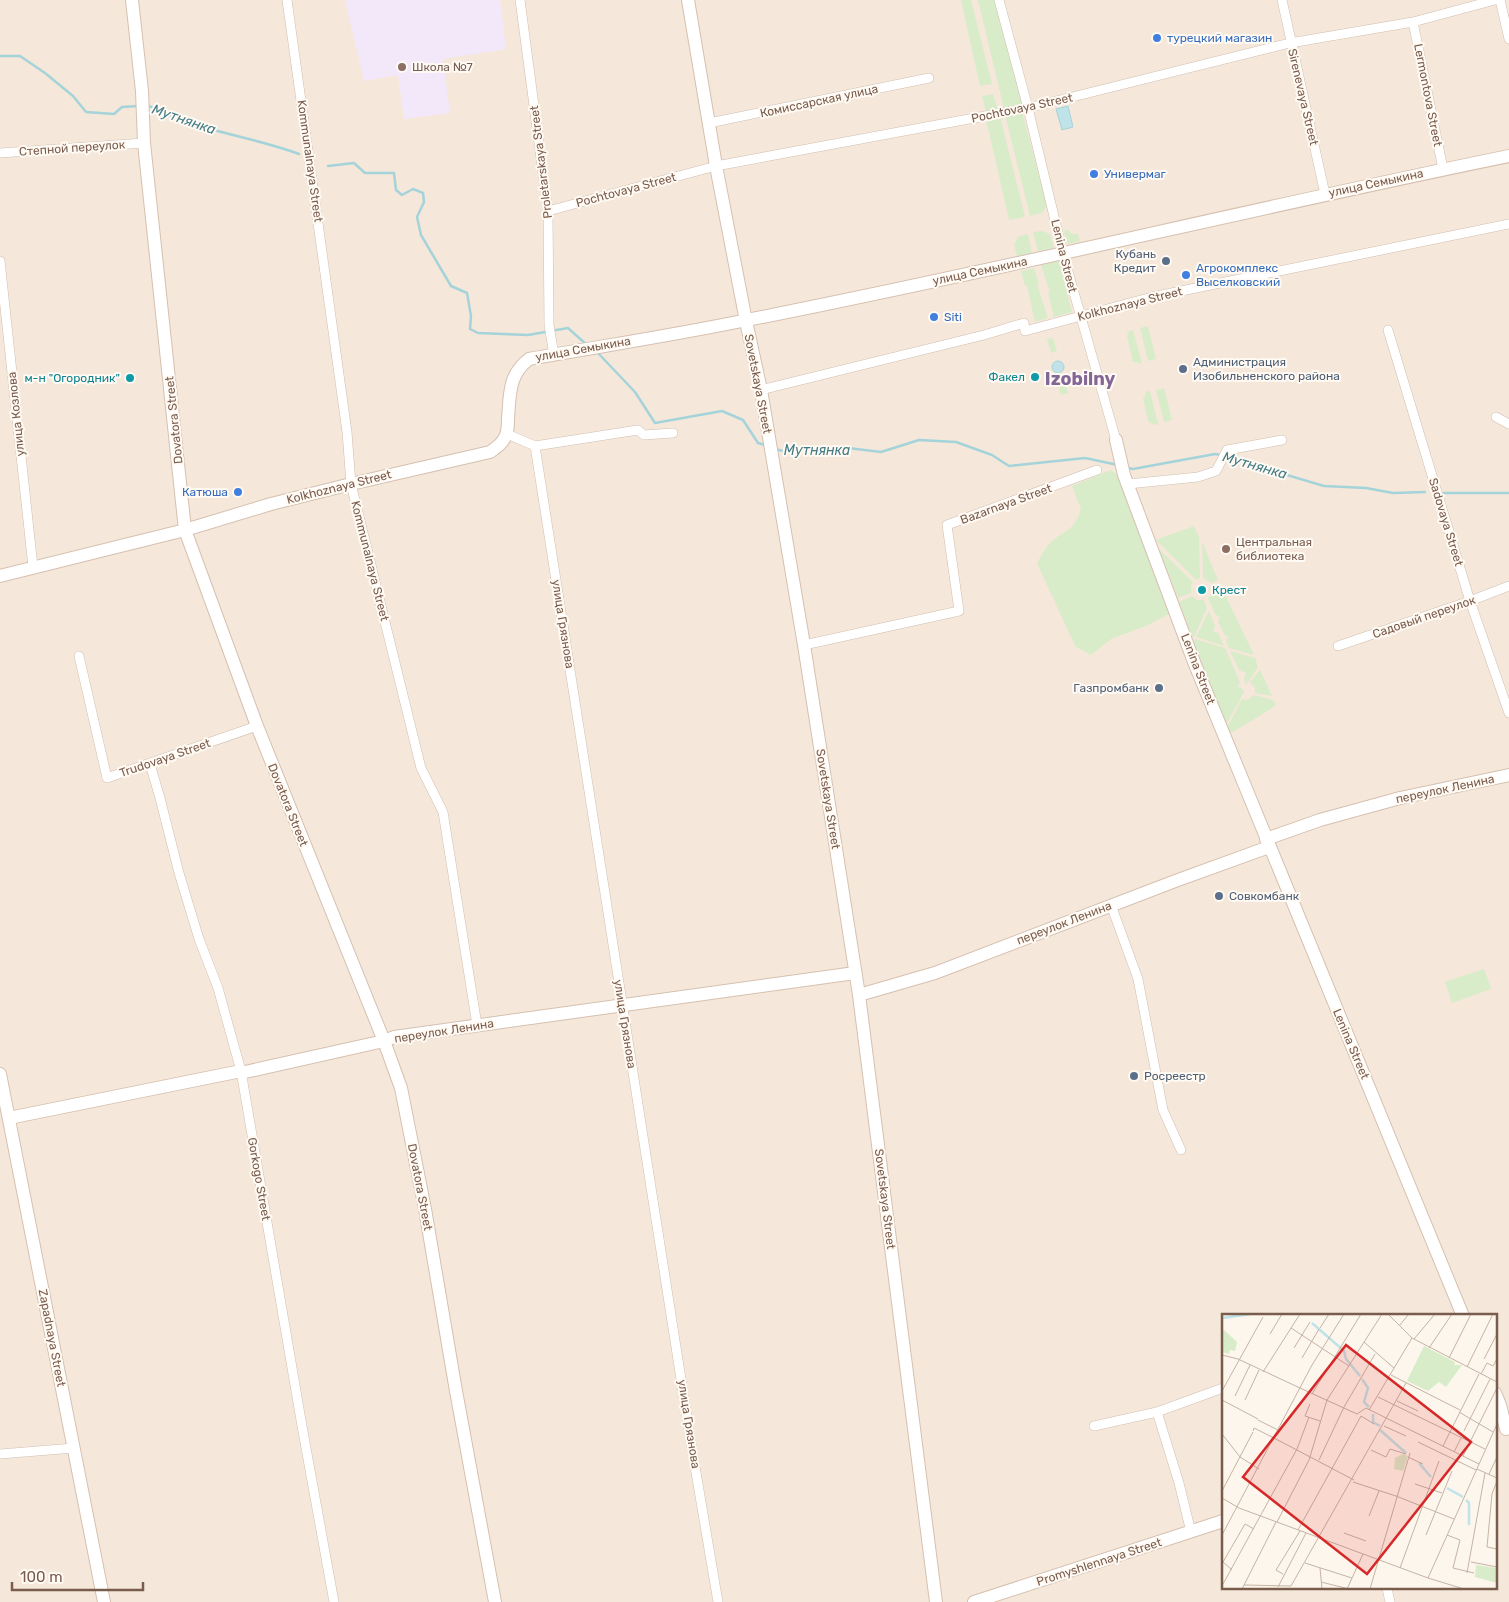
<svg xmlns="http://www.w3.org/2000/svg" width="1509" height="1602" viewBox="0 0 1509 1602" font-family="Rubik,sans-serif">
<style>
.residential{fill:#f5e8da;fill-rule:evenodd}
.education{fill:#f3e8fa}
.green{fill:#d8ecc9}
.water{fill:#bfe3e8;stroke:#a5d3da}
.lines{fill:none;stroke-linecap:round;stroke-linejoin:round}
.stream{stroke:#a5d3da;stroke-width:2.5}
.street-casing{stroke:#d1beb0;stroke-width:10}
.secondary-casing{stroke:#d6c0b0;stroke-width:14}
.street{stroke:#fff;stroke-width:9}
.secondary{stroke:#fff;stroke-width:12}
.shop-dot{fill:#3f7fe0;stroke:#fffaf3;stroke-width:2}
.education-dot{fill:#8d6e63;stroke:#fffaf3;stroke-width:2}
.service-dot{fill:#5c6f8a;stroke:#fffaf3;stroke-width:2}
.culture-dot{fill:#0f9aa8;stroke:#fffaf3;stroke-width:2}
.labels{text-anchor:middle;stroke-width:4;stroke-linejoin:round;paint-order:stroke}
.shop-label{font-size:12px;fill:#366cbe;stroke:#fffaf3;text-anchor:start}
.education-label{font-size:12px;fill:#785e54;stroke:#fffaf3;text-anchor:start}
.street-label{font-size:12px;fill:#7a5c4d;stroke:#fffaf3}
.service-label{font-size:12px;fill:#4e5e75;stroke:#fffaf3;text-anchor:start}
.culture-label{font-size:12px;fill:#0d838f;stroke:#fffaf3;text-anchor:end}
.water-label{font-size:14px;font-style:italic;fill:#437c86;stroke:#fffaf3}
.district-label{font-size:18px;font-weight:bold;fill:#846695;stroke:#fffaf3}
.inset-river{fill:none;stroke:#bfe3e8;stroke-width:2.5}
.inset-road{fill:none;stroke:#c5b3a7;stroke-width:1}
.view{fill:#d62828;fill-opacity:0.15;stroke:#d62828;stroke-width:2.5}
.inset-edge{fill:none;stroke:#7a5c4d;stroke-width:2.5}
</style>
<rect width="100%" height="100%" fill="#fdf6ec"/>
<path class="residential" d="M0,0h1509v1602h-1509zM1223,1316h272v272h-272z"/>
<path class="education" d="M345,0h155l6,49 -63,10 7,54 -46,6 -6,-44 -34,6z"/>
<path class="green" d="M961,0h10l21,84 -12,2z
M978,0h17l28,104 -19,5z
M993,94l5,16 -12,2 -4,-16z
M1022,112l25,93 -5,8 -12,3 -25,-101z
M1000,116l25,101 -16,3 -23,-101z
M1069,230l1,3 8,1 2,7 -13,3 -3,-13z
M1042,231l8,3 4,14 -16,3 -5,-19z
M1028,234l4,19 -15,3 -3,-12 5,-8z
M1059,261l13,51 -18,5 -6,-24 2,-1 -9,-27z
M1034,268l5,15 -2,1 11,34 -13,4 -8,-36h-2l-4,-15z
M1148,326l8,33 -8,2 -8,-33z
M1133,330l9,33 -4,1v-2h-5l-6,-25 1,-1 -1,-4z
M1053,338l4,13 -6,2 -4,-14z
M1064,379l4,14 -7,2 -4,-14z
M1164,388l8,32 -8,2 -8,-32z
M1150,391l8,33 -4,1 -6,-4 -5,-23 3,-3 -1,-3z
M1111,470l8,6 50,138 -23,12 -35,13 -20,16 -16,-9 -38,-83c4,-6 8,-15 13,-20 16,-15 23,-10 31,-34l-9,-23z
M1194,526l5,11 1,41 -4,2 -40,-40z
M1202,542l16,38 -7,3 -8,-5z
M1158,548l35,34 -2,4v7l-13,5z
M1220,584l34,71 -25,-7 -3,-7 2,-4 -4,-3 -6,-12 2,-5 -5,-3 -7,-16 4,-4 1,-7z
M1192,596l5,4h7l3,8 -13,29 -2,-1 -13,-34z
M1209,611l6,15 -2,5 5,2 6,13 -28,-9z
M1195,639l30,9 15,34 -2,5 5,2 1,3 -18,33 -32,-83z
M1230,651l25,7 3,9 -12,18 -2,-6 2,-6 -7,-3z
M1260,670l12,26 -17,-3v-5l-5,-6z
M1254,695l19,5 3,4 -2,3 -41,25h-4l-2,-4 15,-29 5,1z
M1484,969l7,20 -39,14 -7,-21z"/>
<path class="water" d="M1068,106l5,21 -11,3 -6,-21z
M1052 367a6 6 0 1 1 12 0a6 6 0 1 1-12 0Z"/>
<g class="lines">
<path class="stream" d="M0,56h20l25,17 28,23 13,16 28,2 8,-7 16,-1
M146,106c11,0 19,8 29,12 40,15 84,21 124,36
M328,166l26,-3 11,10h29l2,17 6,5 11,-6 10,4 1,9 -7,15 4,18 30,51 16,7 4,23 -1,13 8,4 50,2 40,-7 19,17
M597,352l38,40 20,31 67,-12 21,9 15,23 7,2
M775,449l8,2 65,-3 33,4 38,-12 37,2 36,13 17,11 76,-8 33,7
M1226,457l98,29 42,2 27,5 32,-1
M1125,467l8,2 82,-15 6,1
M1443,493h66"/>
<defs>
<path id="street" d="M287,0l60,432 4,52 70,284 22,44 34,213
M520,0l28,211 1,114 5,30
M999,0l29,108 35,146 53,186
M1282,0l43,194
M1500,0l9,39
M1413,22l30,147
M709,123l220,-45
M0,153l144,-10
M548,211l168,-45 312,-58 262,-65 123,-21 82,-22
M0,261l33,306
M1388,330l82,271 39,112
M761,390l223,-55 40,-12 1,8 127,-34 357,-73
M1496,417l13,7
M507,434l28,12 103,-16 6,5 29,-2
M535,446l156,997 27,159
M1128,484l70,-7 18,-6 11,-21 55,-10
M804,645l155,-34 -12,-86 150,-55
M1338,646l132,-45 39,-15
M79,656l28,122 150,-52
M150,764l10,34 19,75 20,66 19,49 23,83 61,355 32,176
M1111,905l27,74 25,131 18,40
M1157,1412l22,71 12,49
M1094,1426l63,-14 66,-24
M0,1454l74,-6
M1387,1588l3,14"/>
<path id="secondary" d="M132,0l10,91 2,52 41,387 72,196 127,315 17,47 24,121 31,182 39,211
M688,0l28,166 30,155 15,69 43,255 55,350 77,607
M1116,440l8,35 70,187 269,654
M0,576l185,-46 86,-26 80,-20 139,-32c7,-5 13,-9 16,-17 2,-5 2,-11 2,-16 2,-24 0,-44 21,-60 73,-13 146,-24 218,-39 255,-50 507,-112 762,-164
M1266,839l54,-19 80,-22 109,-23
M859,995l76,-22 243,-93 91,-33
M0,1074l104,528
M9,1118l232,-47 4,1 139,-31 10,-4 461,-64
M1495,1393l5,12 6,24
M974,1602l249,-81"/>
</defs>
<use href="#street" class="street-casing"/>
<use href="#secondary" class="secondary-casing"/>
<use href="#street" class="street"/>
<use href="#secondary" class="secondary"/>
</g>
<g class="shop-dot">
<circle cx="1157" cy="38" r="5"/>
<circle cx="1094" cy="174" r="5"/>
<circle cx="1186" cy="275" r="5"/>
<circle cx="934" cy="317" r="5"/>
<circle cx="238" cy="492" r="5"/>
</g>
<g class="education-dot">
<circle cx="402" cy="67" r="5"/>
<circle cx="1226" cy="549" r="5"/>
</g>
<g class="service-dot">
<circle cx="1166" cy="261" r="5"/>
<circle cx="1183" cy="369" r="5"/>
<circle cx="1159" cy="688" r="5"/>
<circle cx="1219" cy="896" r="5"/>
<circle cx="1134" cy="1076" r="5"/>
</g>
<g class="culture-dot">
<circle cx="1035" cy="377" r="5"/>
<circle cx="130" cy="378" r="5"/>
<circle cx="1202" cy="590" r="5"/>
</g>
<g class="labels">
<g class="shop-label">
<text x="1167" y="42">турецкий магазин</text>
<text x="1104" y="178">Универмаг</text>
<text x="1196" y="272">Агрокомплекс<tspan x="1196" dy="14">Выселковский</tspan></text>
<text x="944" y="321">Siti</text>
<text x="228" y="496" text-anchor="end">Катюша</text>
</g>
<g class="education-label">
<text x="412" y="71">Школа №7</text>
<text x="1236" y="546">Центральная<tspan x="1236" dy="14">библиотека</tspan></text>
</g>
<g class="street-label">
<text transform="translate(1428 95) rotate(79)" y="4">Lermontova Street</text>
<text transform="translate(1303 97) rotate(77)" y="4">Sirenevaya Street</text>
<text transform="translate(819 101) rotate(-12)" y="4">Комиссарская улица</text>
<text transform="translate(1022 108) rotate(-12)" y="4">Pochtovaya Street</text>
<text transform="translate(72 148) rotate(-4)" y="4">Степной переулок</text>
<text transform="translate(310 161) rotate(82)" y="4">Kommunalnaya Street</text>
<text transform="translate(541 162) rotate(-97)" y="4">Proletarskaya Street</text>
<text transform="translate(1376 183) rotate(-12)" y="4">улица Семыкина</text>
<text transform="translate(626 190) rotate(-15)" y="4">Pochtovaya Street</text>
<text transform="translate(1064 256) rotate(76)" y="4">Lenina Street</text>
<text transform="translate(980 271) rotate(-12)" y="4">улица Семыкина</text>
<text transform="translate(1130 304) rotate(-14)" y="4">Kolkhoznaya Street</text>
<text transform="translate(583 349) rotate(-10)" y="4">улица Семыкина</text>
<text transform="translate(758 384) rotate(79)" y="4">Sovetskaya Street</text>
<text transform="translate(16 414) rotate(-96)" y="4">улица Козлова</text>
<text transform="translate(174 420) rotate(-96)" y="4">Dovatora Street</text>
<text transform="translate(339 487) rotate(-14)" y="4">Kolkhoznaya Street</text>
<text transform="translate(1006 504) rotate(-20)" y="4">Bazarnaya Street</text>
<text transform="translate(1446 522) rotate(73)" y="4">Sadovaya Street</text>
<text transform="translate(370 561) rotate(76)" y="4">Kommunalnaya Street</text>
<text transform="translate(1424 617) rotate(-19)" y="4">Садовый переулок</text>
<text transform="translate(563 624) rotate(81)" y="4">улица Грязнова</text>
<text transform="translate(1198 669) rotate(69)" y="4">Lenina Street</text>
<text transform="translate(165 758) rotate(-19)" y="4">Trudovaya Street</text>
<text transform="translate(1445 789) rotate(-12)" y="4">переулок Ленина</text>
<text transform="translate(828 799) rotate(81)" y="4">Sovetskaya Street</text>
<text transform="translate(288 805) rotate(68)" y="4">Dovatora Street</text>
<text transform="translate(1064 923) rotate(-21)" y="4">переулок Ленина</text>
<text transform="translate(625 1024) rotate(81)" y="4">улица Грязнова</text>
<text transform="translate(444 1031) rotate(-9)" y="4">переулок Ленина</text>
<text transform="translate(1351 1044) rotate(67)" y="4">Lenina Street</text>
<text transform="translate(259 1179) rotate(80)" y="4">Gorkogo Street</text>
<text transform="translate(420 1187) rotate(79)" y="4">Dovatora Street</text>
<text transform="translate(885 1199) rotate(83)" y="4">Sovetskaya Street</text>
<text transform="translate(52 1338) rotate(79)" y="4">Zapadnaya Street</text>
<text transform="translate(689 1424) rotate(81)" y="4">улица Грязнова</text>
<text transform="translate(1099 1562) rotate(-18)" y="4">Promyshlennaya Street</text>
</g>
<g class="service-label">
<text x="1156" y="258" text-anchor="end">Кубань<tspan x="1156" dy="14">Кредит</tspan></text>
<text x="1193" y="366">Администрация<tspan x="1193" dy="14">Изобильненского района</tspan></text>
<text x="1149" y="692" text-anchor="end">Газпромбанк</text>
<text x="1229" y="900">Совкомбанк</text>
<text x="1144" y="1080">Росреестр</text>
</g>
<g class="culture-label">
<text x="1025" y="381">Факел</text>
<text x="120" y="382">м-н "Огородник"</text>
<text x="1212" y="594" text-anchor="start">Крест</text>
</g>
<g class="water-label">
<text transform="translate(184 119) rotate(19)" y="5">Мутнянка</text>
<text x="817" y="455">Мутнянка</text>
<text transform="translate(1255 465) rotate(16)" y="5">Мутнянка</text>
</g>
<g class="district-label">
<text x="1080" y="385">Izobilny</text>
</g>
</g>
<g transform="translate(1222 1314)">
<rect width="275" height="275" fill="#fdf6ec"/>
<path d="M0,14l15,14 -2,9 -5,-1 -1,4 -7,-2zM202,32l31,16 -1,3h8l-16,22 -7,-5 -11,9 -21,-10zM181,140l5,2 -5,15 -9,-2 1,-11zM254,251l21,3v15l-22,-6z" fill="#d8ecc9"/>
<path class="inset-river" d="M0,4l29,-4M90,9l32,28 2,8 14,17M140,65l6,9 -4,14 5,5M151,100v8l7,4M158,116l26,23M197,149l12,14M225,174l16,9M244,186l3,3v22"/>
<path class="inset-road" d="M166,0l24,24 85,44M177,12l10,-12M69,14l58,38M98,14l9,-14M48,20l12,-20M192,25l21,-25M142,28l30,26M72,34l16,-26M207,34l23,-34M0,41l16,4 62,29M80,44l17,-29M227,44l22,-44M262,45l13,-25M245,53l26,-53M41,58l37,-58M259,60l6,-11 6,3 4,-7M169,61l69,35M78,74l57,26 9,-6 113,56M0,77l41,-74M90,80l49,-80M13,82l15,-31M156,83l107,52M0,86l36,19M23,86l14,-30M175,87l21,10M88,90l-5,12 15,5M147,96l43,-72M237,98l34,20M139,102l13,8M36,106l20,10M162,112l22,10M31,117l1,-3 20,10M242,117l26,-52M0,120l18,23 19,12M52,124l80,42M196,128l58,28M221,132l36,-72M149,136l15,7 4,-8 16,5M232,138l7,-14M241,142l34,-68M186,143l15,7M97,146l25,-53 31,-53M255,155l20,9M267,160l8,-17M275,167l-5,13 -5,53 10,2M131,168l43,14M193,170l27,9M0,177l31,-59M174,182l58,23M0,184l17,10M17,194l189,70 69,-154M147,202l10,-25M55,208l32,-62 18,-60 55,-86M76,216l63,-114M122,219l22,8M0,221l90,-170 32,-51M204,221l26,-64M225,221l13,5 -7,28 21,5M249,248l26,5M83,249l47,15M98,254l2,21M178,254l39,-107M10,256l-9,-8 22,-38 9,5M245,259l18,-100M61,260l-7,-4 24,-39M206,264l36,11M99,268l28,7M1,270l74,-135 12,-32M22,271l47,1 115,-203M56,273l28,-54M20,275l34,-67M125,275l16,-35M148,275l40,-136"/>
<path class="view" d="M124,31l125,97 -104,132 -124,-97z"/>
<rect width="275" height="275" class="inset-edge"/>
</g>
<path d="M12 1582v8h131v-8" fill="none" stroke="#7a5c4d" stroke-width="2.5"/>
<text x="20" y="1582" font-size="15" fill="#7a5c4d" stroke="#fffaf3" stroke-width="4" paint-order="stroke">100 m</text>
</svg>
